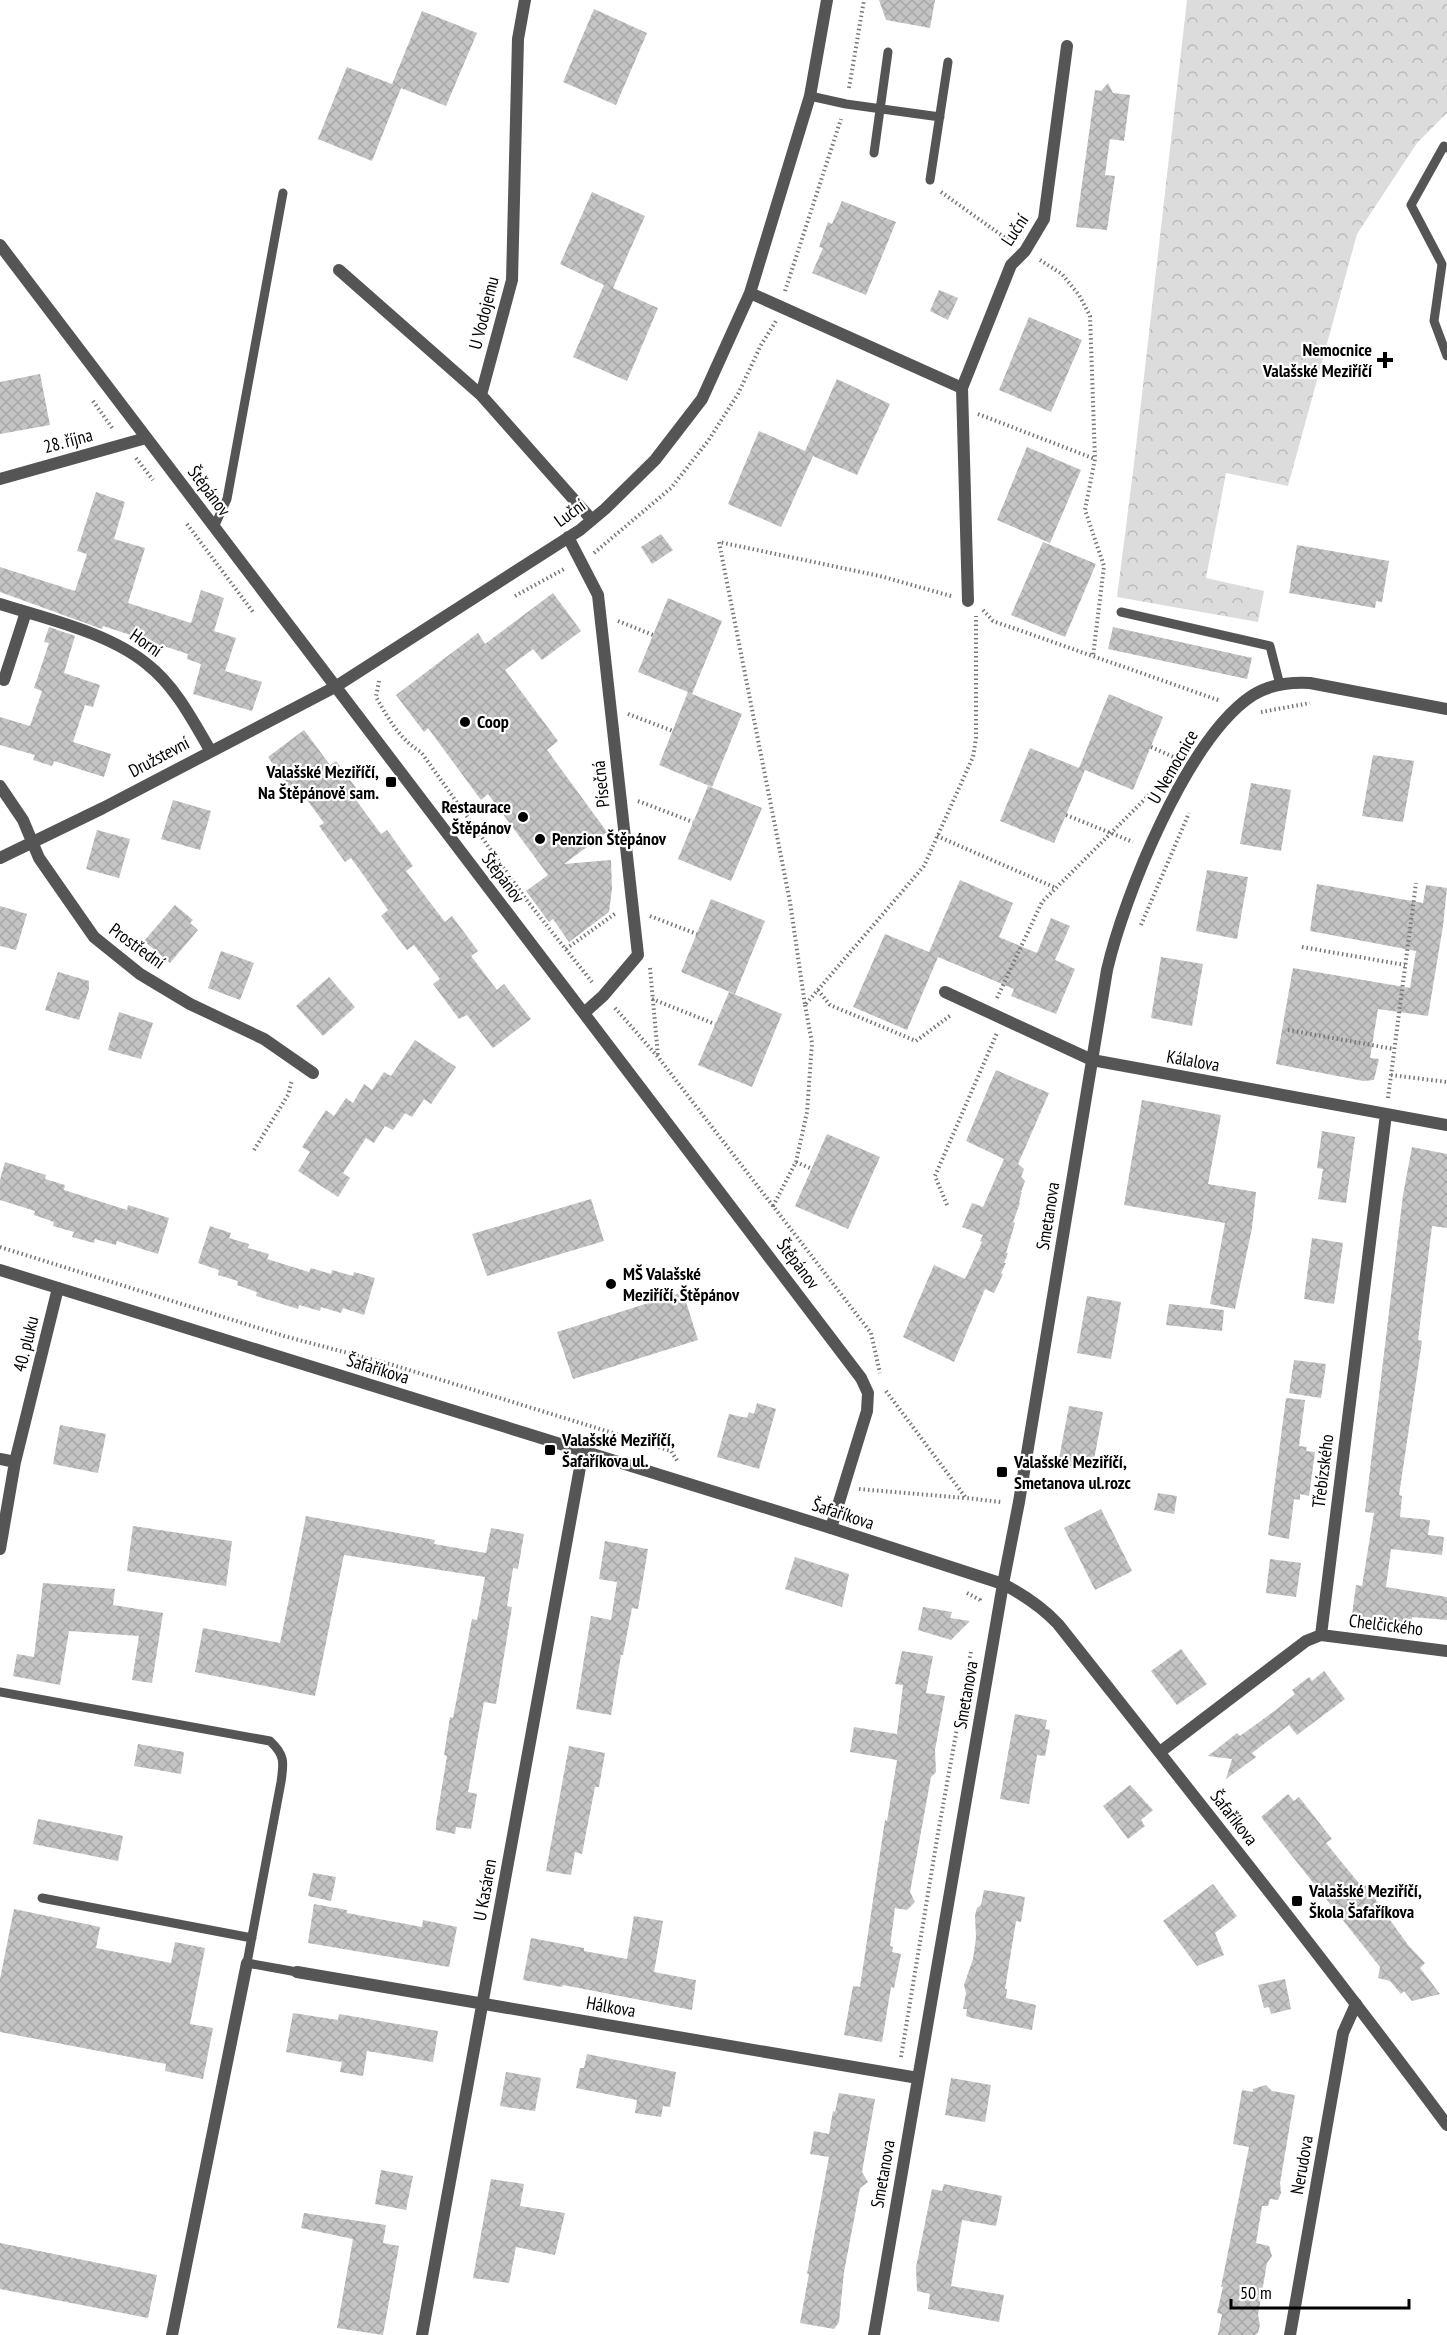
<svg xmlns="http://www.w3.org/2000/svg" width="1447" height="2335" viewBox="0 0 1447 2335" font-family="'PT Sans Narrow',sans-serif">
<style>
.forest{fill:url(#forest-crowns)}
.building{fill:url(#building-cross-hatch)}
.lines{fill:none;stroke-linecap:round;stroke-linejoin:round}
.path{stroke:#777;stroke-width:4;stroke-dasharray:1.5 3;stroke-linecap:butt}
.service{stroke:#555;stroke-width:9}
.minor{stroke:#555;stroke-width:12}
.tertiary{stroke:#555;stroke-width:12}
.poi-dot{fill:#000;stroke:#fff;stroke-width:2}
.labels{text-anchor:middle;stroke-width:4.5;stroke-linejoin:round;paint-order:stroke}
.street-label{font-size:18px;fill:#000;stroke:#fff}
.poi-label{font-size:18px;font-weight:bold;fill:#000;stroke:#fff;text-anchor:start}
</style>
<defs>
<pattern id="forest-crowns" width="20" height="18" patternUnits="userSpaceOnUse" patternTransform="scale(1.5)"><rect width="20" height="18" fill="#dcdcdc"/><path d="M2 6a3 3 0 1 1 6 0M12 15a3 3 0 1 1 6 0" fill="none" stroke="#bbb"/></pattern>
<pattern id="building-cross-hatch" width="8" height="8" patternUnits="userSpaceOnUse" patternTransform="scale(1.5)"><rect width="8" height="8" fill="#c4c4c4"/><path d="M0 0l8 8M0 8l8-8" fill="none" stroke="#a7a7a7"/></pattern>
</defs>
<rect width="100%" height="100%" fill="#fff"/>
<path class="forest" d="M1187,0h260v113l-30,30 -60,91 -69,252 -62,-13 -20,105 58,13 -6,31 -141,-25 17,-133z"/>
<path class="building" d="M879,0h56l-5,28 -44,-8z
M594,9l53,24 -31,72 -53,-23z
M422,11l55,22 -31,73 -45,-18 -29,73 -54,-22 29,-72 45,17z
M1108,83l5,10 17,2 -6,46 -14,-2 -5,36 10,1 -8,54 -31,-3 19,-137 6,1z
M592,192l53,24 -32,72 45,20 -31,73 -54,-24 31,-72 -44,-21z
M842,201l54,21 -30,73 -54,-22 11,-25 -4,-1 9,-25 4,2z
M939,290l19,8 -10,22 -18,-9z
M1029,317l53,23 -31,72 -52,-22z
M40,374l10,51 -50,9v-52z
M837,379l53,25 -33,71 -44,-19 -32,71 -53,-23 31,-73 46,20z
M1027,447l54,23 -31,73 -53,-23z
M96,492l29,10 -11,37 31,9 -17,55 63,20 10,-33 23,8 -10,33 22,7 -11,33 37,11 -10,29 -59,-17 8,-30 -14,-5 1,-5 -85,-28 -1,3 -102,-37v-25l75,24 12,-37 -10,-3z
M661,534l12,16 -21,14 -11,-17z
M1043,542l53,22 -31,73 -54,-22z
M1297,545l92,16 -7,41 -6,-1 -1,7 -86,-15z
M553,593l28,38 -39,29 -9,-11 -28,21 53,71 -11,9 60,82 -43,32 47,-4 1,29 -3,23 -40,30 -16,-23 -4,3 -23,-31 22,-16 -60,-81 -7,6 -53,-72 -4,4 -28,-37 82,-62 7,11z
M668,598l54,23 -30,73 50,20 -30,73 -53,-22 29,-73 -50,-20z
M49,627l26,9 -11,37 36,12 -7,22 -8,-2 -12,37 38,12 -7,23 -50,-16 -2,5 -19,-6 2,-5 -35,-10v-28l30,9 12,-35 -8,-3 15,-45 -5,-1z
M1113,627l139,31 -5,21 -139,-30z
M1109,694l54,23 -30,73 -48,-20 -31,73 -54,-22 30,-73 49,20z
M304,730l26,35 6,-4 26,35 -6,4 25,34 6,-4 26,36 -7,5 39,51 7,-6 26,35 -7,5 26,34 7,-6 27,35 -38,29 -26,-33 -8,4 -26,-35 7,-5 -26,-34 -7,5 -26,-34 7,-6 -24,-34 -13,-18 -6,4 -26,-36 5,-3 -25,-34h-8l-23,-32z
M1373,755l41,6 -11,61 -41,-6z
M1251,783l40,7 -10,61 -41,-7z
M708,786l54,22 -31,73 -53,-22z
M173,800l38,11 -11,39 -39,-11z
M97,830l33,9 -11,39 -33,-9z
M1207,870l41,7 -11,62 -41,-8z
M960,880l53,23 -14,34 38,16 14,-35 19,8 -15,34 20,9 -19,45 -45,-18 3,-7 -76,-32 -31,73 -54,-23 32,-73 44,18z
M1317,884l106,19 3,-18 21,3 -4,38 -15,90 -50,-7 -8,49 9,1 -5,21 -11,1 -87,-17 17,-96 117,20 6,-37 -106,-20z
M711,899l54,22 -30,73 -54,-22z
M175,905l18,15 -3,3 8,7 -28,33 -26,-22z
M0,906l27,8 -11,36 -16,-4z
M221,951l33,12 -14,37 -32,-12z
M1161,957l42,7 -11,62 -41,-8z
M58,972l31,9v8l-10,31 -34,-10z
M329,977l26,30 -32,29 -27,-30z
M729,992l53,22 -30,73 -54,-22z
M119,1012l34,11 -12,36 -33,-9z
M415,1040l41,27 -25,37 -7,-5 -12,18 -7,-4 -12,17 -8,-4 -11,17 -8,-5 -23,35 7,5 -12,19 -40,-26 12,-19 -8,-5 24,-37 8,6 12,-18 7,5 11,-19 8,6 12,-18 7,4z
M996,1070l53,23 -31,71 6,5 -3,8 4,4 -4,11h1l-3,10 1,1 -7,19 2,1 -9,30h2l-4,10h2l-5,10 2,1 -9,19 -9,-4 -31,73 -51,-25 31,-72 31,14 17,-37 -2,-1 3,-6 -21,-8 10,-24 11,4 21,-48 -38,-18z
M1142,1100l79,15 -13,69 48,8 -4,36 -17,81 -25,-5 15,-81 -101,-18z
M1322,1131l33,6 -9,66 -28,-4 5,-30 -6,-1z
M827,1134l53,23 -32,72 -53,-23z
M1412,1147l35,7v74l-15,-2 -14,114 4,1 -23,154 3,1 -2,21 30,3 -2,15 16,2 -2,18 -51,-6 -5,38 61,10v23l-35,-3 -1,6 -59,-8 4,-30 6,1 12,-73 -9,-1 38,-317z
M5,1162l41,13 -1,4 20,6 -1,5 63,20 1,-5 41,13 -11,36 -41,-13 -1,4 -21,-6 -1,4 -22,-6 2,-5 -21,-6 1,-4 -20,-7 1,-4 -35,-11v-20z
M591,1199l13,42 -117,35 -15,-42z
M210,1226l21,7 -2,5 20,6 -1,4 21,6 -2,5 42,13 2,-4 20,6 1,-4 21,6 1,-4 21,6 -11,37 -21,-7 -2,5 -20,-6 -1,4 -21,-6 -1,4 -42,-13 1,-4 -20,-7 1,-4 -20,-6 1,-5 -21,-7z
M1312,1238l31,5 -9,61 -30,-5z
M683,1292l15,48 -125,39 -16,-47z
M1087,1296l34,6 -10,57 -34,-6z
M1169,1304l55,6 -2,21 -56,-6z
M1294,1360l32,4 -5,34 -32,-5z
M1286,1398l19,2 -6,46 8,1 -1,4 9,1 -6,44 -9,-2v6l-6,-1 -5,40 -21,-4z
M757,1403l19,6 -17,60 -42,-12 12,-43 18,4 2,-6 5,2z
M1069,1406l34,6 -11,58 -34,-6z
M60,1425l46,9 -8,39 -45,-9z
M1158,1493l19,3 -3,18 -20,-4z
M1101,1509l31,62 -37,19 -31,-62z
M306,1516l129,24 -1,4 52,9 5,-25 33,6 -6,35 -5,-1 -6,38 5,1 -16,97 -12,-2 -16,90 9,2 -6,35 -15,-2 -1,7 -19,-4v-7l11,-67 -3,-1 6,-38 3,1 19,-99 5,1 8,-43 -141,-22 -29,141 -120,-24 8,-44 77,15z
M133,1526l99,15 -6,45 -99,-15z
M605,1541l43,8 -10,60 -6,-1 -9,47h-2l-10,60 -35,-6 15,-93 20,4 6,-38 -18,-3z
M795,1557l54,17 -7,33 -57,-18z
M1270,1559l31,4 -5,34 -30,-4z
M43,1583l72,6 -2,16 50,8 -11,70 -20,-3 7,-44 -70,-5 -9,54 -47,-9 4,-22 17,3z
M923,1607l29,5 -2,6 20,3 -19,19 -33,-10z
M1181,1649l26,35 -30,21 -26,-34z
M902,1651l31,5 -7,37 19,3 -10,54 1,22 -5,5 -21,115 5,10 -8,8 -12,-2 -5,38 3,1 -1,5 9,2 -7,34 -3,-1 -9,55 -38,-7 9,-49 7,1 25,-167 2,1 10,-61 -47,-8 4,-25 43,7 6,-49 -8,-1z
M1324,1671l21,28 -48,36 -8,-10 -37,28 4,4 -30,22 6,-20 -24,-3 29,-23 3,3 37,-27 18,-15 -3,-4 17,-13 3,4z
M1015,1714l32,6 -2,9 5,1 -5,26 -8,-1 -8,49 -29,-5z
M138,1744l46,8 -3,22 -47,-8z
M569,1746l36,7 -6,34h-4l-13,67 -7,-2 -4,23 -25,-4z
M1130,1785l23,25 -12,10 4,6 -17,13 -25,-33z
M1288,1794l6,7 5,-4 33,42 -6,4 36,44 3,-2 43,60 17,18 -5,5 20,26 -28,7 -8,-10 -3,3 -11,-13 -12,-3 2,-11 -119,-150z
M38,1819l85,17 -5,25 -85,-17z
M313,1873l23,4 -5,24 -23,-5z
M1213,1884l24,32 -22,17 9,22 -27,11 -34,-45z
M984,1890l41,7 -4,25 -5,-1 -11,68h2l-1,9 30,7 -4,25 -60,-12 -6,-2 1,-7h-4l3,-16 -2,-8 9,-26 3,-21 -1,-23 2,-7 4,-3z
M314,1904l33,6v3l75,14 1,-7 34,7 -8,40 -141,-24z
M14,1909l86,18 -4,21 75,15 4,-21 30,6 -15,76 23,4 -10,51 -38,-8 1,-7 -166,-32v-53z
M634,1916l29,5 -9,51 42,8 -4,30 -129,-25 -1,2 -39,-7 8,-42 53,10v3l43,8z
M1285,1979l6,30 -20,5 -2,-7 -5,1 -6,-23z
M293,2013l45,7 1,-6 99,17 -5,31 -66,-11 -4,25 -23,-4 2,-10 -56,-10z
M587,2054l89,18 -6,35 -7,-1 -2,11 -26,-4 2,-13 -61,-12 4,-20h4z
M506,2072l35,6 -6,33 -35,-5z
M951,2078l40,7 -6,37 -40,-7z
M1266,2085l6,6 23,4 -15,88 1,10 -3,7 -8,-1 -2,7h-6l-6,37 13,3 3,10 -5,7 -9,52 2,10 -2,8 -3,2h-37l4,-21 -5,-1 6,-26h-2l28,-140 -16,-3 9,-54 11,2v-3z
M839,2093l36,6 -13,73 6,10 -8,6 -16,84 -5,50 -5,7 -34,-6 9,-49h-2l22,-117 -19,-3 4,-23 15,3 4,-23 2,1z
M381,2170l32,6 -7,34 -31,-6z
M491,2179l33,5 -4,22 45,7 -10,42 -39,-8 -7,36 -36,-5z
M944,2184l58,12 -6,30 -34,-6 -11,66 53,9 -5,27 -71,-13 2,-15 -13,-3 -1,-24 16,-78 10,2z
M304,2213l82,12 -3,18 16,3 -16,89 -46,-7 16,-89 -52,-11z
M0,2243l157,32 -9,43 -148,-29z"/>
<g class="lines">
<path class="path" d="M849,88l15,-88
M941,192l70,50
M1040,260l22,14 17,21 11,21 5,143 -10,51 19,56 -11,90
M785,291l56,-172
M93,401l20,28
M978,414l117,45
M136,458l17,22
M187,524l66,88
M594,553l77,-65 37,-47 30,-47 23,-49 15,-24
M515,596l51,-28
M951,596l-71,-20 -161,-34 71,360 15,103 119,-139 49,-109 3,-19v-122
M983,610l10,11 228,80
M618,621l35,14
M379,681l-3,16c12,21 24,43 45,55l107,150 64,80
M1261,712l49,-9
M628,714l45,17
M1151,747l27,12
M638,801l55,21
M1066,815l67,27
M937,836l119,52
M650,916l47,18
M1141,925l48,-112
M1302,947l103,18
M566,949l50,-36
M650,968l8,88
M818,990l12,15 86,36 35,-26
M997,998l45,-96 117,-117
M652,999l63,25
M615,1008l43,49 213,276 9,40
M1288,1030l106,19
M1391,1075l56,7
M1388,1098l28,-215
M254,1150l34,-55 4,-15
M796,1162l16,7
M947,1205l-12,-29 62,-143
M773,1206l23,-44 11,-50 5,-69 -7,-38
M0,1247l284,89 109,29 278,86 7,11
M886,1391l80,107 35,4
M859,1489l106,9
M967,1593l13,7v2
M901,2057l37,-224 33,-182"/>
<path class="service" d="M810,96l36,8 94,13
M1447,148l-3,-2 -33,59 31,59 -8,57 13,35
M874,153l14,-101
M930,180l18,-118
M214,527l13,-28 56,-306
M1121,612l149,34 10,39
M0,1692l270,49c15,14 14,21 11,41l-34,181 50,9
M42,1898l210,40"/>
<path class="minor" d="M525,0l-7,39 -6,241 -31,115 111,125
M0,245l861,1133 7,15 -1,18 -36,117
M339,270l142,125
M750,293l212,95 6,213
M962,388l49,-123 14,-14 19,-32 23,-173
M0,479l146,-41
M568,537l30,58 40,360 -35,41 -19,17
M0,604c47,15 110,29 148,61 27,21 45,56 62,85
M4,680l22,-68
M0,786l23,34 16,38 55,79 46,37 50,30 74,35 49,34
M0,858l103,-50 232,-121 245,-157 25,-21 50,-49 47,-61 48,-106 60,-197 17,-96
M945,992l147,68 355,65
M0,1459l15,3
M0,1549l15,-87 43,-174
M1321,1635l126,16
M1160,1752l146,-111 15,-6 65,-521
M297,1972l621,106
M172,2335l75,-372
M422,2335l161,-884
M874,2335l129,-751
M1290,2335l53,-302 13,-29"/>
<path class="tertiary" d="M0,1270l831,258 172,56c21,11 39,23 55,40 131,166 263,331 389,501
M1003,1584l16,-82 88,-532c17,-74 81,-233 146,-275 16,-10 38,-13 57,-12l137,26"/>
</g>
<g class="poi-dot">
<path d="M1382 351h6v6h6v6h-6v6h-6v-6h-6v-6h6z"/>
<circle cx="465" cy="722" r="6"/>
<rect x="385" y="776" width="12" height="12" rx="3"/>
<circle cx="523" cy="817" r="6"/>
<circle cx="540" cy="839" r="6"/>
<circle cx="611" cy="1284" r="6"/>
<rect x="544" y="1444" width="12" height="12" rx="3"/>
<rect x="996" y="1466" width="12" height="12" rx="3"/>
<rect x="1291" y="1895" width="12" height="12" rx="3"/>
</g>
<g class="labels">
<g class="street-label">
<text transform="translate(1015 230) rotate(-56)" y="6">Luční</text>
<text transform="translate(484 313) rotate(-76)" y="6">U Vodojemu</text>
<text transform="translate(68 441) rotate(-15)" y="6">28. října</text>
<text transform="translate(209 491) rotate(53)" y="6">Štěpánov</text>
<text transform="translate(570 513) rotate(-36)" y="6">Luční</text>
<text transform="translate(146 643) rotate(35)" y="6">Horní</text>
<text transform="translate(159 757) rotate(-28)" y="6">Družstevní</text>
<text transform="translate(1173 767) rotate(-60)" y="6">U Nemocnice</text>
<text transform="translate(601 784) rotate(-96)" y="6">Písečná</text>
<text transform="translate(503 878) rotate(53)" y="6">Štěpánov</text>
<text transform="translate(137 946) rotate(36)" y="6">Prostřední</text>
<text transform="translate(1193 1061) rotate(10)" y="6">Kálalova</text>
<text transform="translate(1048 1216) rotate(-81)" y="6">Smetanova</text>
<text transform="translate(798 1264) rotate(53)" y="6">Štěpánov</text>
<text transform="translate(26 1344) rotate(-76)" y="6">40. pluku</text>
<text transform="translate(378 1369) rotate(17)" y="6">Šafaříkova</text>
<text transform="translate(1323 1471) rotate(-83)" y="6">Třebízského</text>
<text transform="translate(843 1514) rotate(18)" y="6">Šafaříkova</text>
<text transform="translate(1386 1625) rotate(7)" y="6">Chelčického</text>
<text transform="translate(966 1695) rotate(-80)" y="6">Smetanova</text>
<text transform="translate(1234 1818) rotate(52)" y="6">Šafaříkova</text>
<text transform="translate(485 1890) rotate(-80)" y="6">U Kasáren</text>
<text transform="translate(611 2007) rotate(10)" y="6">Hálkova</text>
<text transform="translate(1302 2165) rotate(-80)" y="6">Nerudova</text>
<text transform="translate(883 2174) rotate(-80)" y="6">Smetanova</text>
</g>
<g class="poi-label">
<text x="1372" y="356" text-anchor="end">Nemocnice<tspan x="1372" dy="21">Valašské Meziříčí</tspan></text>
<text x="477" y="728">Coop</text>
<text x="379" y="778" text-anchor="end">Valašské Meziříčí,<tspan x="379" dy="21">Na Štěpánově sam.</tspan></text>
<text x="511" y="813" text-anchor="end">Restaurace<tspan x="511" dy="21">Štěpánov</tspan></text>
<text x="552" y="845">Penzion Štěpánov</text>
<text x="623" y="1280">MŠ Valašské<tspan x="623" dy="21">Meziříčí, Štěpánov</tspan></text>
<text x="562" y="1446">Valašské Meziříčí,<tspan x="562" dy="21">Šafaříkova ul.</tspan></text>
<text x="1014" y="1468">Valašské Meziříčí,<tspan x="1014" dy="21">Smetanova ul.rozc</tspan></text>
<text x="1309" y="1897">Valašské Meziříčí,<tspan x="1309" dy="21">Škola Šafaříkova</tspan></text>
</g>
</g>
<path d="M1231 2299v9h178v-9" fill="none" stroke="#000000" stroke-width="3"/>
<text x="1240" y="2299" font-size="18" fill="#000000" stroke="#ffffff" stroke-width="4.5" paint-order="stroke">50 m</text>
</svg>
